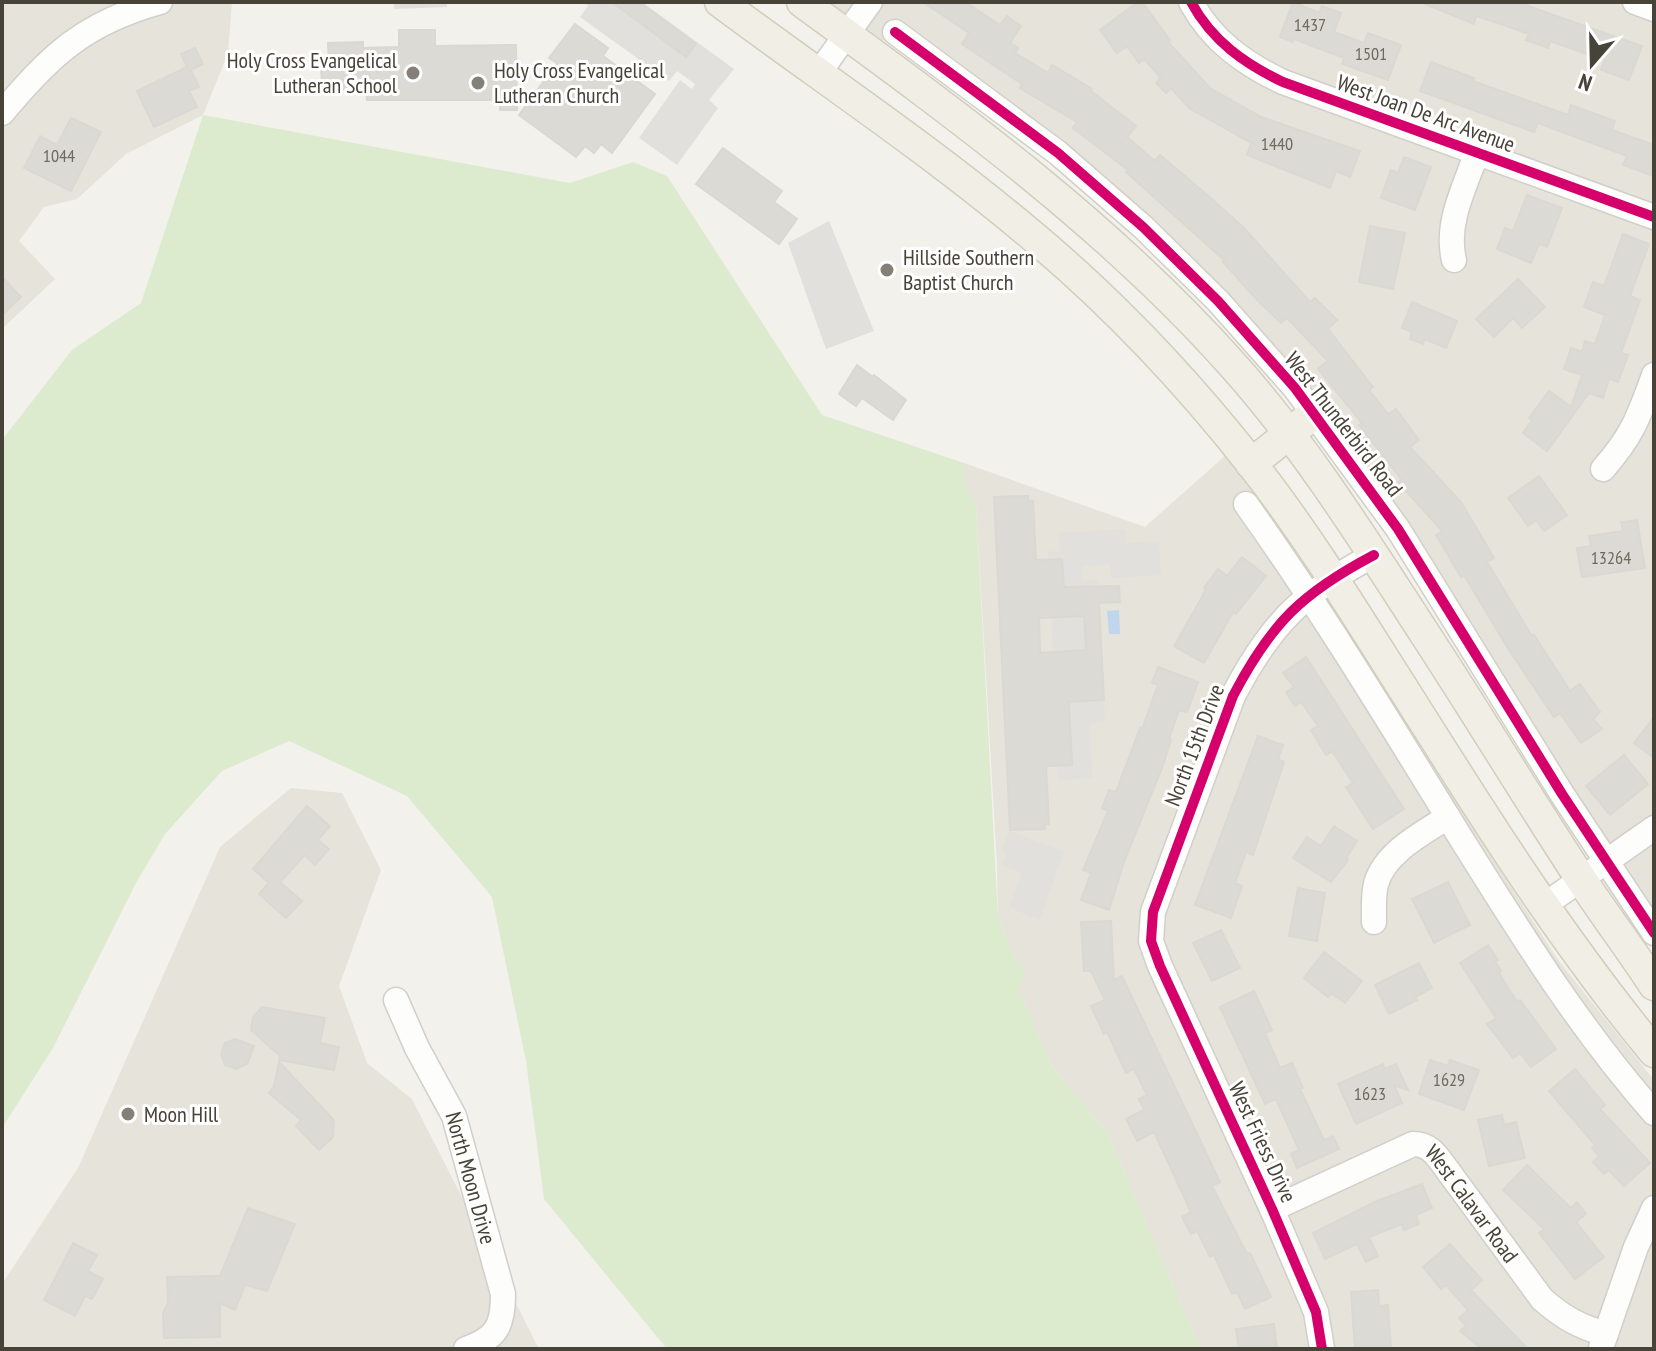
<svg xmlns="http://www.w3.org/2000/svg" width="1656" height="1351" viewBox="0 0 1656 1351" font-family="'PT Sans Narrow',sans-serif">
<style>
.residential{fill:#e5e3da}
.green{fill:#dcebce}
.parking{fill:#e1e0dc}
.water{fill:#c0d6ed}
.building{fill:#dbdad5;stroke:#dad8d2;stroke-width:2;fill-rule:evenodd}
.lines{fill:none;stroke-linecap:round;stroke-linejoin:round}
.minor-casing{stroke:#d0cfca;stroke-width:27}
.major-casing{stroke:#d3cebb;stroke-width:33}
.minor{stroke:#fdfdfc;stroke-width:24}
.major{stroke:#f0eee5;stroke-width:30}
.cycleway-casing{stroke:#fff;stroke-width:15}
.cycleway{stroke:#d6006c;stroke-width:10}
.poi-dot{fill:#848077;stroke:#fff;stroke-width:3}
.labels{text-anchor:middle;stroke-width:6;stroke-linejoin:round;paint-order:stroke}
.number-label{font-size:18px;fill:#6e6a60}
.poi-label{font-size:22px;fill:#484338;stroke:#fff;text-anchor:start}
.street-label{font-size:22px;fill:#484338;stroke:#fff}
</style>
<rect width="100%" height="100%" fill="#f2f1ec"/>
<path class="residential" d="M2,2h230l-4,51 -25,62 -77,39 -49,45 -33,8 -25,34 36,38 -53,50z
M825,2h829v917l-273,-427 -337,-360 -146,-113 -17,24z
M1227,454l28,38 304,469 95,119v269h-453l-93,-215 -55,-66 -34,-78 -2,-27 -19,-46 -1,-52 -21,-362 -12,-18v-22l181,64z
M291,788l51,5 39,77 -42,116 28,77 45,36 127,250h-537v-65l76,-116 142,-321z"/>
<path class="green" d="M203,115l367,68 63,-21 34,14 155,239 142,48v22l12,18 22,414 19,46 9,8 -7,19 34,78 55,66 93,215h-534l-123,-150 -18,-138 -34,-164 -85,-101 -118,-55 -67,30 -57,63 -29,49 -83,165 -51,80v-688l70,-90 69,-47z"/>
<path class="parking" d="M394,2h53v5l-53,2z
M583,2h59l92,67 -25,31 9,8 -41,57 -38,-27 41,-58 12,9 3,-5 -18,-13 -8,10 -89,-64 8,-11z
M829,221l45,110 -48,18 -38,-106z
M1125,529l1,14 33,-2 2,34 -50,3 -1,-14 -28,2 1,15 15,-1 7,142 -15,2 2,54 -33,2 -11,-228 12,-1 -1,-18z
M1009,831l55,20 -24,70 -31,-14 13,-34 -20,-8 4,-12 -4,-2z"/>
<path class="water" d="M1119,610l1,24h-11l-2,-23z"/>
<path class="building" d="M612,2h27l57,42 -10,13z
M923,2h42l35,23 7,-9 14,10 -11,17 8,5 -3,5 33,20 4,-8 40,24 -1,2 45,35 -9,11 28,24 5,-6 45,38 39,35 66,74 5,-4 22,22 -9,9 45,58 -4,3 19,24 8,-5 23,31 -9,7 51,55 33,56 -7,4 45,74 2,-1 36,56 10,-7 20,28 -7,7 9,10 -21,14 -21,-30 -6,4 -45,-67 -45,-75 -3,2 -25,-42 6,-4 -44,-49 3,-3 -42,-54 3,-2 -44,-54 10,-8 -41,-43 -6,5 -23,-22 -35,-39 2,-1 -99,-89 2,-2 -55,-42 4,-6 -57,-34 2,-4 -60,-40 7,-11z
M1138,2h4l28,38 -2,2 42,46 51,29 99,34 -10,26 -14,-6 -6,17 -83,-33 4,-12 -62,-35 -18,-20 -5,5 -10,-10 5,-5 -17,-19 -5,4 -12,-17 -10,7 -17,-23z
M1293,2l26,11 3,-7 19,7 -7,19 30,11 4,-10 33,12 -13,35 -46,-16 2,-6 -50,-19 -1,3 -13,-5z
M1420,2h97l125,44 -13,34 -28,-10 3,-10 -54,-19 -2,7 -22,-8 3,-6 -34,-12 -19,-6 -2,8z
M575,24l33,24 -5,8 52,38 -43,59 -11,-9 -7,9 -9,-7 -9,11 -57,-42 38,-52 -8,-5z
M399,30h36v16l81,-1 1,65h-17v-10h-133l-1,-11 -37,1v-7h-7l-1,-15h8l-1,-25 35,-1v6l36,-1z
M195,48l8,16 -12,6 8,17 -10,4 8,16 -43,20 -17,-36 50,-24 -6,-13z
M1431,62l43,16 -1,3 95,34 3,-10 44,16 -3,9 42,15v31l-31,-11 4,-9 -89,-33 -4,9 -114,-41z
M71,118l30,14 -30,59 -47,-23 16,-32 17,9z
M723,148l59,43 -8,11 23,17 -18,25 -83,-60z
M1404,157l27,10 -16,43 -34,-12 10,-28 7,3z
M1527,195l35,13 -15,39 -8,-3 -8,19 -34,-14 8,-21 8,3z
M1370,226l35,7 -12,56 -34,-7z
M1623,234l26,10 -19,52 10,4 -19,53 7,2 -10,27 -9,-3 -6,19 -14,-5 -42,58 -24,-18 9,-13 -3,-2 20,-27 22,16 11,-32 -18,-6 7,-21 11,4 3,-11 10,3 10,-29 -21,-8 9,-25 11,4z
M2,277l19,20 -19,18z
M1518,279l27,28 -23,21 -9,-10 -19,19 -18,-18z
M1412,302l45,19 -11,27 -21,-9 -2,5 -13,-5 2,-7 -10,-4z
M857,365l16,12 1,-2 32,25 -13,20 -31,-22 -6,8 -17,-12z
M1539,476l28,39 -23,16 -8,-11 -8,6 -20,-28z
M1028,496v5h5l3,59 26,-1 2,28 55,-1 1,16 -21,1 5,97 -35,2 3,63 -26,1 3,58h-4v5l-35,1 -16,-333zM1084,616l2,34 -46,3 -1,-35z
M1637,520l8,48 -63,9 -5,-29 14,-2 -2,-10 34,-5 -2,-9z
M1242,557l24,19 -30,38 -3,-2 -29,51 -30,-17 32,-56 -2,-2 14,-19 9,7z
M1306,657l98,152 -31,20 -27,-42 7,-4 -21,-32 -6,4 -15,-25 7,-4 -17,-24 -6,4 -9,-14 8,-5 -11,-14z
M1158,667l40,15 -11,30 -8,-2 -10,29 2,1 -9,28 -38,94 -15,48 -28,-10 10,-27 -8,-3 25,-59 -6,-3 7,-18 7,2 24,-64 2,1 16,-44 -6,-2z
M1654,717v41l-20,-15z
M1258,736l25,9 -5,14 6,3 -31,93 -7,-3 -11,31 7,3 -11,32 -36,-13z
M1624,755l24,29 -38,31 -24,-29z
M307,806l23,20 -12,14 11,9 -14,16 -10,-10 -25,27 22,19 -16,17 -27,-24 10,-11 -16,-14z
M1334,826l23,15 -11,17 2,2 -17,22 -38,-24 14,-21 14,9z
M1448,882l22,43 -36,18 -22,-44z
M1298,888l27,5 -8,48 -28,-5z
M1111,921l3,59 8,-4 98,206 -8,4 35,68 3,-1 21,44 -26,12 -8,-17 -5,2 -18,-39 -4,2 -13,-26 -6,3 -9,-17 9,-5 -37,-80 -17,9 -11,-22 18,-9 -5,-11 8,-4 -13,-26 -8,4 -19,-41 -3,2 -13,-28 14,-6 -14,-29h-7l-3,-49z
M1221,930l19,38 -28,13 -19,-38z
M1488,945l10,15 -3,1 6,10 -2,2 18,29 3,-2 36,49 -25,18 -11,-14 -7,5 -26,-34 9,-6 -36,-55z
M1324,952l38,29 -17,22 -14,-10 -3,4 -24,-19z
M1419,963l13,25 -17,9 2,3 -28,14 -14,-29z
M1254,991l18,39 -7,3 15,35 12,-5 11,25 -3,1 24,51 9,-4 6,13 -42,19 -6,-14 8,-4 -23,-51 -11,5 -45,-97z
M262,1007l63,11 -5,25 19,4 -5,23 -55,-10 1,-4 -29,-26 2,-13z
M235,1039l19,7 -7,18 -11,5 -11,-4 -4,-11 4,-11z
M1430,1060l18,6 2,-6 29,10 -15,40 -45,-16z
M279,1062l55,58 -1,17 -14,13 -23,-24 5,-6 -32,-27 5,-7z
M1383,1064l2,5 11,-5 12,26 -14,-5 8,18 -46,21 -18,-40z
M1575,1069l30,36 -5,4 50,54 -26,23 -15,-16 -5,4 -11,-12 6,-6 -7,-8 3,-3 -46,-54z
M1502,1115l2,10 12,-3 9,36 -36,8 -11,-46z
M1527,1165l44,43 6,-6 9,12 -10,8 28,35 -29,22 -36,-46 5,-4 -41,-39z
M1422,1184l10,24 -16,7 3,9 -15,6 -2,-6 -33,13 9,19 -12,6 -9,-18 -32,15 -12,-26 64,-32z
M248,1208l47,16 -28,67 -22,-6 -10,25 -15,-7v34l-56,1 -1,-25 5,-10 -1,-26 53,-1z
M73,1243l24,12 -9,16 15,8 -11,20 -7,-3 -10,20 -31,-16z
M1450,1244l32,36 -11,10 57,59h-46l-22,-18 6,-5 -7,-8 9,-8 -22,-25 -5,4 -18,-22z
M1378,1290l1,16 9,-1 3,44h-36l-4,-57z
M1274,1324l3,25h-38l-3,-20z"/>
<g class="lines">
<defs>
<g id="minor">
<path d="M1191,2c21,39 54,62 92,80l371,135"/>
<path d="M1635,2l19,7"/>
<path d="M895,32l163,121 85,74 75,74 77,87 103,141 164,265 92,139"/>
<path d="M818,74l52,-72"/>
<path d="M2,113c49,-58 82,-90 158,-111"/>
<path d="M1454,260c-9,-37 11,-73 23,-108"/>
<path d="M1603,469c30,-34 36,-53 51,-94"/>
<path d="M1246,504c76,107 144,219 213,331 60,96 120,193 195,278"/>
<path d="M1543,906l111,-78"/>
<path d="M1374,922c0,-12 -1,-26 2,-38 8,-31 47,-51 72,-67"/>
<path id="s1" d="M396,1000l21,48 37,68 49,178c0,32 -6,44 -37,55"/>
<path id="s2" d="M1272,1209l141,-65c15,0 22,9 30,20l99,135c20,18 38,28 64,35"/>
<path d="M1601,1348l35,-101 18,-39"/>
<path d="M1322,1349l-6,-37 -44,-103 -112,-243 -9,-25 2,-29 80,-216c38,-73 69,-103 141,-141"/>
</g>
<path id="major" d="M720,2c101,75 206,145 303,226 84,69 161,150 228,235 55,70 101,145 148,219 80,127 159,254 255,370
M802,2c152,111 303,220 429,361 73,81 133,177 192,268 53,81 103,164 156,245 24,37 51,72 75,109
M1251,464l64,-51"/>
</defs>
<use href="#minor" class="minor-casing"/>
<use href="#major" class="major-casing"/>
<use href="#minor" class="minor"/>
<use href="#major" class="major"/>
<defs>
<path id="cycleway" d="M1191,2c21,39 54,62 92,80l371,135
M895,32l163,121 85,74 75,74 77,87 103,141 164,265 92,139
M1322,1349l-6,-37 -44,-103 -112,-243 -9,-25 2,-29 80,-216c38,-73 69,-103 141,-141"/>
</defs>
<use href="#cycleway" class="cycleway-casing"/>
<use href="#cycleway" class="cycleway"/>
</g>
<g class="poi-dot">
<circle cx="413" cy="73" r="8"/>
<circle cx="478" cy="83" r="8"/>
<circle cx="887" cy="270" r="8"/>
<circle cx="128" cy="1114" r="8"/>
</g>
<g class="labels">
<g class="number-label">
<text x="1310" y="31">1437</text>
<text x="1371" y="60">1501</text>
<text x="1277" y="150">1440</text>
<text x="59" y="162">1044</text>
<text x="1611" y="564">13264</text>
<text x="1449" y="1086">1629</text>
<text x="1370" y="1100">1623</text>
</g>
<g class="poi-label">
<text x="397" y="68" text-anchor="end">Holy Cross Evangelical<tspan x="397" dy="25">Lutheran School</tspan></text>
<text x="494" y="78">Holy Cross Evangelical<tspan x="494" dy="25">Lutheran Church</tspan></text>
<text x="903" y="265">Hillside Southern<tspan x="903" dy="25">Baptist Church</tspan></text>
<text x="144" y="1122">Moon Hill</text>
</g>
<g class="street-label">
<text transform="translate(1426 113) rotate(20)" y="8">West Joan De Arc Avenue</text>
<text transform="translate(1344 424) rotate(52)" y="8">West Thunderbird Road</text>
<text transform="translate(1194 745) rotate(-69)" y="8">North 15th Drive</text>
<text transform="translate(1263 1142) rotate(65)" y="8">West Friess Drive</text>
<text dy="8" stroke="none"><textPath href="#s1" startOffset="194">North Moon Drive</textPath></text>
<text dy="8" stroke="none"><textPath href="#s2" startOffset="242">West Calavar Road</textPath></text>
</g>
</g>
<rect width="1656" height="1351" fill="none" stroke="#484338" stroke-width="8"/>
<g transform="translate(1592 64) rotate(200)" stroke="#ffffff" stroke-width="6" paint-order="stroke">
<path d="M0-6L14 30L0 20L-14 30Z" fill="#484338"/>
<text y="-12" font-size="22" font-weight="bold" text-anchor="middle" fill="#484338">N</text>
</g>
</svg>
